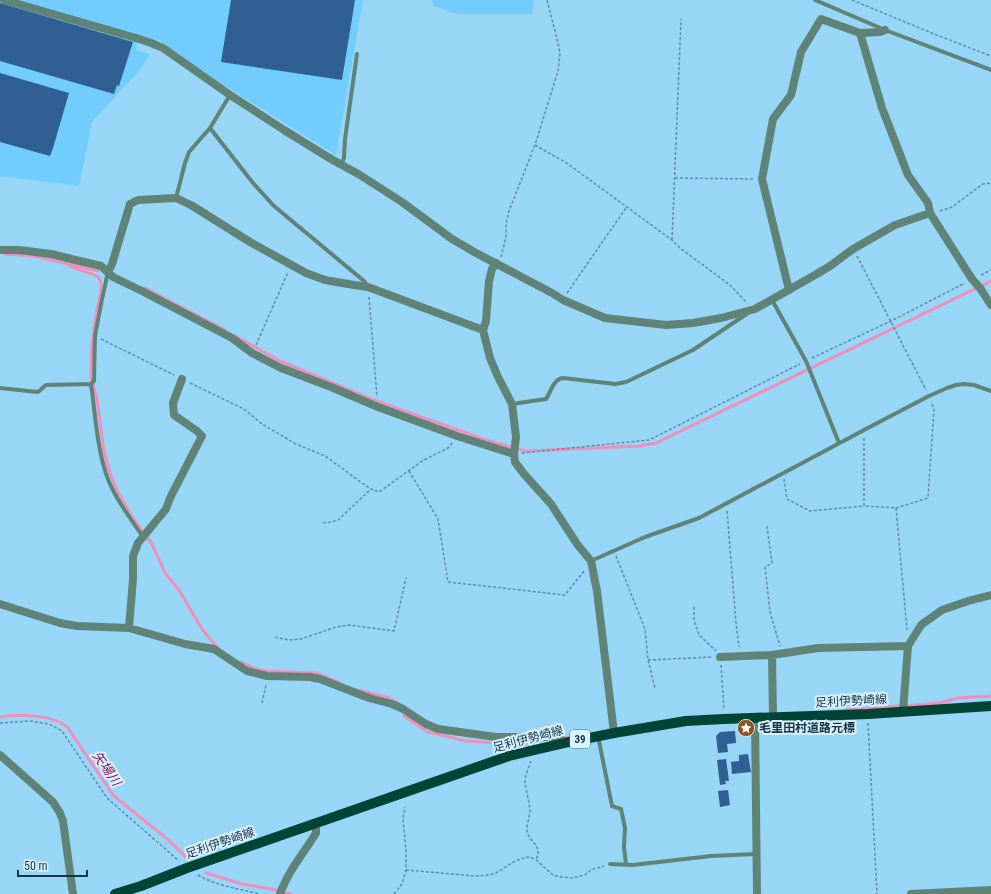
<svg xmlns="http://www.w3.org/2000/svg" width="991" height="894" viewBox="0 0 991 894" font-family="'Roboto Condensed','Noto Sans JP',sans-serif">
<style>
.built{fill:#72cdfc}
.lines{fill:none;stroke-linecap:round;stroke-linejoin:round}
.stream{stroke:#f08fba;stroke-width:3}
.building{fill:#2f5f93}
.path{stroke:#5c8ea8;stroke-width:1.5;stroke-dasharray:3 2;stroke-linecap:butt}
.lane{stroke:#5f8377;stroke-width:4}
.street{stroke:#5f8377;stroke-width:8}
.primary{stroke:#004435;stroke-width:10}
.labels{text-anchor:middle;stroke-width:4;stroke-linejoin:round;paint-order:stroke}
.shield{fill:#daf1fe;stroke:#4f6d7d;stroke-width:1}
.shield-label{font-size:11px;font-weight:bold;fill:#133546}
.street-label{font-size:12px;fill:#133546;stroke:#daf1fe}
.poi-label{font-size:12px;font-weight:bold;fill:#133546;stroke:#daf1fe;text-anchor:start}
.water-label{font-size:13px;font-style:italic;fill:#861555;stroke:#daf1fe}
</style>
<rect width="100%" height="100%" fill="#97d6f7"/>
<path class="built" d="M15,0h348l-27,155 -119,-74 -57,-40 -142,-39z
M432,0h102l-2,14h-76l-23,-8z
M0,2l137,40 -1,8 14,4 -12,18 -46,50 -13,64 -79,-10z"/>
<g class="lines">
<path class="stream" d="M4,254l30,2 34,8 6,4 18,6 6,3 2,3 1,6v5l-5,24 -4,30 -1,33 6,21 7,53 6,21 7,18 15,26 20,27 13,29 14,17 23,39 13,16 3,2
M70,264l28,7
M145,288l80,42
M235,336l45,25 96,40 113,40 36,10 115,-5 16,-3 335,-162
M241,662l13,6 12,3 50,2 24,10
M358,690l31,8 9,5
M846,710l95,-7 16,-5 34,-2
M404,716l24,16 38,9 48,3 27,-3
M0,717c18,-3 54,-3 68,11l45,67 7,6 45,36 24,23
M564,738l12,-2
M206,873l36,11 30,5 18,5"/>
</g>
<path class="building" d="M231,0h124l-13,80 -121,-18z
M0,3l133,39 -14,44 -2,-1 -3,9 -114,-33z
M0,73l69,20 -16,55 -3,8 -50,-14z
M735,731l1,12 -9,1 1,8 -10,1 -2,-17 4,-4z
M748,754l3,18 -19,2 -1,-12 8,-1v-6z
M726,759l3,22h-4l1,3 -6,1 -3,-25z
M728,790l2,15 -10,2 -2,-16z"/>
<g class="lines">
<path class="path" d="M852,0l82,34 57,22
M535,145l33,19 104,76 8,8 50,37 16,17
M675,178l78,1
M940,211l12,-4 31,-23 8,-1
M672,240l9,-221
M857,256l69,134
M501,257l5,-20v-13l3,-13 26,-66 23,-74 2,-18 -2,-10 -11,-43
M981,275l10,-5
M567,293l59,-85
M369,297l8,100
M101,339l73,36
M256,345l32,-73
M812,358l79,-37 74,-38
M190,383l54,26 18,15 34,20 29,12 14,10 23,17 9,6 8,3 43,-31 26,-13 4,-5
M864,438v68l32,2 11,122
M522,453l127,-13 151,-76
M409,471l29,48 10,63 117,13 19,-24
M784,479l3,20 23,12 54,-5
M896,508l32,-10 6,-89 -3,-7
M727,511l9,112 3,24
M323,523l8,-1 7,-2 33,-31
M767,526l5,37 -7,4 5,45 10,34
M616,556l29,73 3,31 7,28
M694,607v13l5,15 17,16
M275,637l14,3 12,-1 35,-12 13,-2 45,6 12,-53
M648,660l65,-3
M721,665l3,44
M262,703l4,-18
M0,723l30,-2 19,3 13,7 45,67 72,63
M868,723l9,171
M531,761c-2,6 -6,14 -6,21 1,9 4,18 5,28 0,7 -4,16 -3,22 3,11 16,13 9,28
M406,870l69,6 14,-1 7,-2 19,-12 12,-4 5,1 4,2 17,15 9,2 10,1 13,-3 6,-5 13,-4
M198,875c19,11 41,14 62,19
M394,894l8,-10 4,-14v-19l-3,-33 2,-11"/>
<path class="lane" d="M815,0l70,30 106,40
M210,128l43,55 21,23 90,75 4,6
M341,165l3,-7 1,-19 12,-85
M176,198l9,-35 4,-11 21,-24 20,-33
M108,272l-6,27 -7,37 -1,45 -3,3c4,27 5,56 13,83 6,25 25,49 39,70
M772,300l34,61 33,82
M0,388l38,4 8,-7 45,-1
M512,404l34,-5c5,-7 7,-20 17,-21l52,6 11,-2 67,-32 55,-37
M591,561l54,-24 54,-19 165,-88 65,-34 18,-8 9,-3 7,-1 11,1 17,6
M598,736l14,70 9,3 4,19 -1,19 2,17
M610,864l23,1 78,-9 45,-2"/>
<path class="street" d="M4,0l132,38 15,5 12,5 67,47 54,35 47,29 29,16 42,27 50,37 24,14 76,40 11,7 42,18 61,7 27,-2 28,-5 34,-9 60,-34 15,-9 23,-17 42,-24 35,-12
M885,30l-5,2 -20,1 22,75 26,67 20,28 2,10 42,66 8,9 11,17
M0,250h19l32,4 50,12 12,11 29,14 90,47 20,15 29,15 50,19 47,20 79,29 57,18
M496,263l-4,6 -3,12 -3,40 -3,9 7,28 8,19 14,27 4,33 -2,17 1,8 9,12 27,30 26,40 14,17 6,30 17,142
M108,272l4,-8 18,-60 8,-4 38,-2 15,7 59,37 56,31 19,7 29,5 14,2 115,43
M789,290l-27,-111 11,-60 18,-24 10,-43 20,-33 39,14
M0,604l60,19 17,3 52,2 56,16 29,5 33,22 20,5 43,1 10,2 49,19 23,6 11,5 23,15 12,5 58,8h55l18,5
M129,628l4,-49v-23l5,-13 28,-34 4,-11 32,-62 -5,-5 -23,-16 -1,-12 9,-24
M772,655l1,62
M720,657l52,-2 46,-7 90,-2
M903,711l5,-65 13,-21 21,-15 26,-9 23,-6
M755,718l2,176
M0,755l53,47 7,11 3,8 10,73
M280,894c8,-23 24,-41 36,-61v-4l-2,-6
M911,894l80,-4"/>
<path class="primary" d="M115,894l26,-8 46,-18 322,-112 60,-14 45,-9 72,-12 38,-2 144,-5 123,-8"/>
</g>
<defs>
<symbol id="sight-disc" viewBox="-11 -11 22 22"><circle r="9.5" fill="#935021" stroke="#daf1fe"/><path d="M0-6L1.8-2.2L6-1.7L2.9 1.2L3.7 5.4L0 3.3L-3.7 5.4L-2.9 1.2L-6-1.7L-1.8-2.2Z" fill="#fff"/></symbol>
</defs>
<g fill-rule="evenodd">
<use href="#sight-disc" x="736" y="718" width="20" height="20"/>
</g>
<g class="labels">
<rect class="shield" x="570" y="730" width="20" height="18" rx="3"/>
<g class="shield-label">
<text x="580" y="743">39</text>
</g>
<g class="street-label">
<text transform="translate(851 701) rotate(-3)" y="4">足利伊勢崎線</text>
<text transform="translate(528 739) rotate(-15)" y="4">足利伊勢崎線</text>
<text transform="translate(220 843) rotate(-19)" y="4">足利伊勢崎線</text>
</g>
<g class="poi-label">
<text x="759" y="732">毛里田村道路元標</text>
</g>
<g class="water-label">
<text transform="translate(107 768) rotate(55)" y="5">矢場川</text>
</g>
</g>
<path d="M18 870v6h69v-6" fill="none" stroke="#133546" stroke-width="2"/>
<text x="24" y="870" font-size="12" fill="#133546" stroke="#daf1fe" stroke-width="3" paint-order="stroke">50 m</text>
</svg>
